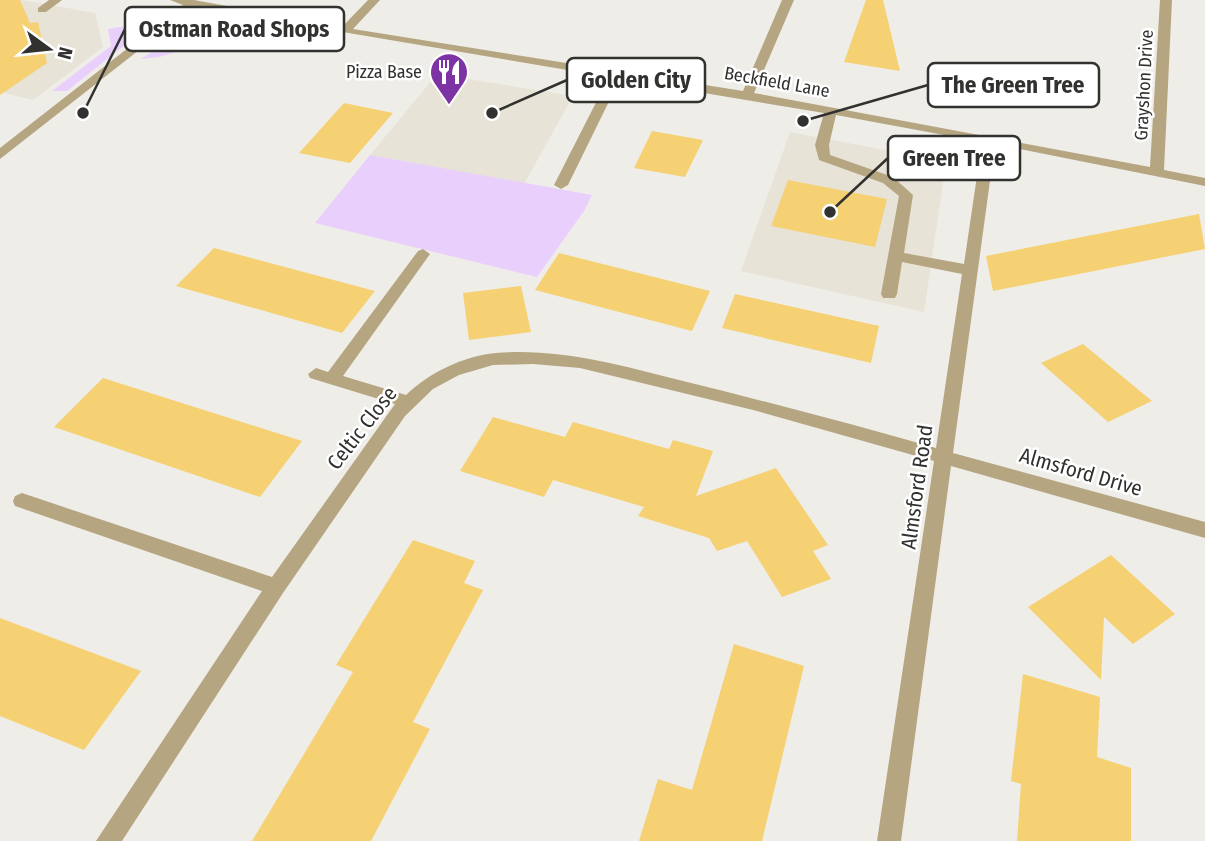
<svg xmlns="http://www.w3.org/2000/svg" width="1205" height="841" viewBox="0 0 1205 841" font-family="'Fira Sans Condensed',sans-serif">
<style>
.built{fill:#e8e3d7}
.green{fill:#e9cffb}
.building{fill:#f5d174}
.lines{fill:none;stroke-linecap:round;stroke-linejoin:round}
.minor{fill:#b5a681;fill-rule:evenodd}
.labels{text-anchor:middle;stroke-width:5;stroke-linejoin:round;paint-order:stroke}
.far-poi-label{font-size:18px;fill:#31312f;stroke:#fff;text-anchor:end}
.far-street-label{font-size:18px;fill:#31312f;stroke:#fff}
.street-label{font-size:21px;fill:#31312f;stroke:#fff}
.leader{fill:none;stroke:#31312f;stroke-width:2.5}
.callout-dot{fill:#31312f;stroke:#fff;stroke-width:2.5}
.callout{fill:#fff;stroke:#31312f;stroke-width:2.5}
.callout-label{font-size:23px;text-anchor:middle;font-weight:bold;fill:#31312f}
</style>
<rect width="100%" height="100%" fill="#efede8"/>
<path class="built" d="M0,0h22l73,13 8,34 -70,53 -33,-8z
M437,74l136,22 -49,88 -154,-29z
M790,132l142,27 13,11 -21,142 -183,-41z"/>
<path class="green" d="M126,26l12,3 -7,11 -64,51h-15l59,-45 -3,-17z
M178,35l25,5 24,-3 -68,20 -18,2z
M370,155l222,40 -8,16 -47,66 -222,-54z"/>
<path class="building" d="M0,0h20l10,23 8,-1 9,41 -47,32z
M866,0h17l17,71 -56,-9z
M344,103l49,10 -43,50 -51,-10z
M652,131l51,9 -18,37 -51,-9z
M788,180l99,19 -12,48 -104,-21z
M1199,214l6,35 -212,42 -7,-35z
M214,248l161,43 -33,42 -166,-47z
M559,253l151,38 -18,40 -157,-41z
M521,286l10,46 -62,8 -6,-47z
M735,294l144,32 -8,37 -149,-35z
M1083,344l69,57 -44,21 -67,-59z
M103,378l199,63 -42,56 -206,-70z
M493,417l72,20 8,-15 96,27 4,-9 40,11 -17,45 80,-28 52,77 -15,6 18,28 -49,18 -35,-56 -30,10 -8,-13 -71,-22 6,-9 -91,-27 -9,17 -84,-26z
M413,540l62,21 -11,22 19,7 -70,132 17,7 -59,112h-119l101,-169 -17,-7z
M1111,555l64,59 -42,30 -29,-27 -3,63 -73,-73z
M0,618l141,53 -57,79 -84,-34z
M734,644l70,22 -42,175h-123l19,-62 34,11z
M1023,674l77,23 -3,60 34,11v73h-114l4,-57 -10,-3z"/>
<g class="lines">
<path class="minor" d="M49,0h13l-16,12h-8v-4z
M170,0h24l148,27 26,-27h12l-27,29 390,62 39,-91h12l-40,93 396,74 10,-167h12l-8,170 41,8v8l-210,-42 -42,309 252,69v16l-254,-72 -50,375h-24l57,-380 -181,-51 -173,-42 -47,-4 -40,1 -34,10 -26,14 -28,27 -122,177 -161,248h-26l166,-250 -247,-85 -2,-5 2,-5 7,-3 250,84 123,-173 -85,-26 -2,-4 8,-6 12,4 90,-121 5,-2 7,5 -87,122 63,19c23,-22 57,-39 90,-42 63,-5 123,12 183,27 86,21 172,44 257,68l26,-174 -60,-12 -5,32 -2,4h-12l-2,-4 18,-98 -16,-13 -64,-23 -4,-15 9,-32 -204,-34 -52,106 -7,4 -7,-4 55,-108 -415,-70 -194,152v-11l183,-143zM836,115l146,27 -18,122 -60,-11 9,-58 -20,-18 -63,-22 -1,-10z"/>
</g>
<defs>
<symbol id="restaurant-pin" viewBox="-11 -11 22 30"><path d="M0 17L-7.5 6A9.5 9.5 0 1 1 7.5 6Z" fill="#7e33a4" stroke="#fff"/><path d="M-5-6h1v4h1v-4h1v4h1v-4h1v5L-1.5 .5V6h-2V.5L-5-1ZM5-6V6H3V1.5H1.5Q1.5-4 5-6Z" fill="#fff"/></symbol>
</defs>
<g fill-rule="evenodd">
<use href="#restaurant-pin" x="427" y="50" width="44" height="60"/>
</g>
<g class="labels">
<g class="far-poi-label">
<text x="422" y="78">Pizza Base</text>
</g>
<g class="far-street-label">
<text transform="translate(777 82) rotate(10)" y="6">Beckfield Lane</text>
<text transform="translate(1144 85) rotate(-87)" y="6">Grayshon Drive</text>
</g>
<g class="street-label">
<text transform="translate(362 428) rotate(-52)" y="7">Celtic Close</text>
<text transform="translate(1081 472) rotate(16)" y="7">Almsford Drive</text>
<text transform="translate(917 487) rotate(-82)" y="7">Almsford Road</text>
</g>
</g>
<path class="leader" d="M83 113L125 29M492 113L567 80M803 121L928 85M830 212L888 158"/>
<g class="callout-dot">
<circle cx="83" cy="113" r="7"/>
<circle cx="492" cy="113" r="7"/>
<circle cx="803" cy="121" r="7"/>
<circle cx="830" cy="212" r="7"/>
</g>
<g class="callout">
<rect x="125" y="7" width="219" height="44" rx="7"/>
<rect x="567" y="58" width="138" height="44" rx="7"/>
<rect x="928" y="63" width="171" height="44" rx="7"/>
<rect x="888" y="136" width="132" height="44" rx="7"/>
</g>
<g class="callout-label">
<text x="234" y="37">Ostman Road Shops</text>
<text x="636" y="88">Golden City</text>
<text x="1013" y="93">The Green Tree</text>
<text x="954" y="166">Green Tree</text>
</g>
<g transform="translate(49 49) rotate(105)" stroke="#ffffff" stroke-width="5" paint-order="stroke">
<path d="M0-5L12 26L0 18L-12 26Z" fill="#31312f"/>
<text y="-10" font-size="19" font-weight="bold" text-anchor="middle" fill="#31312f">N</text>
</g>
</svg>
